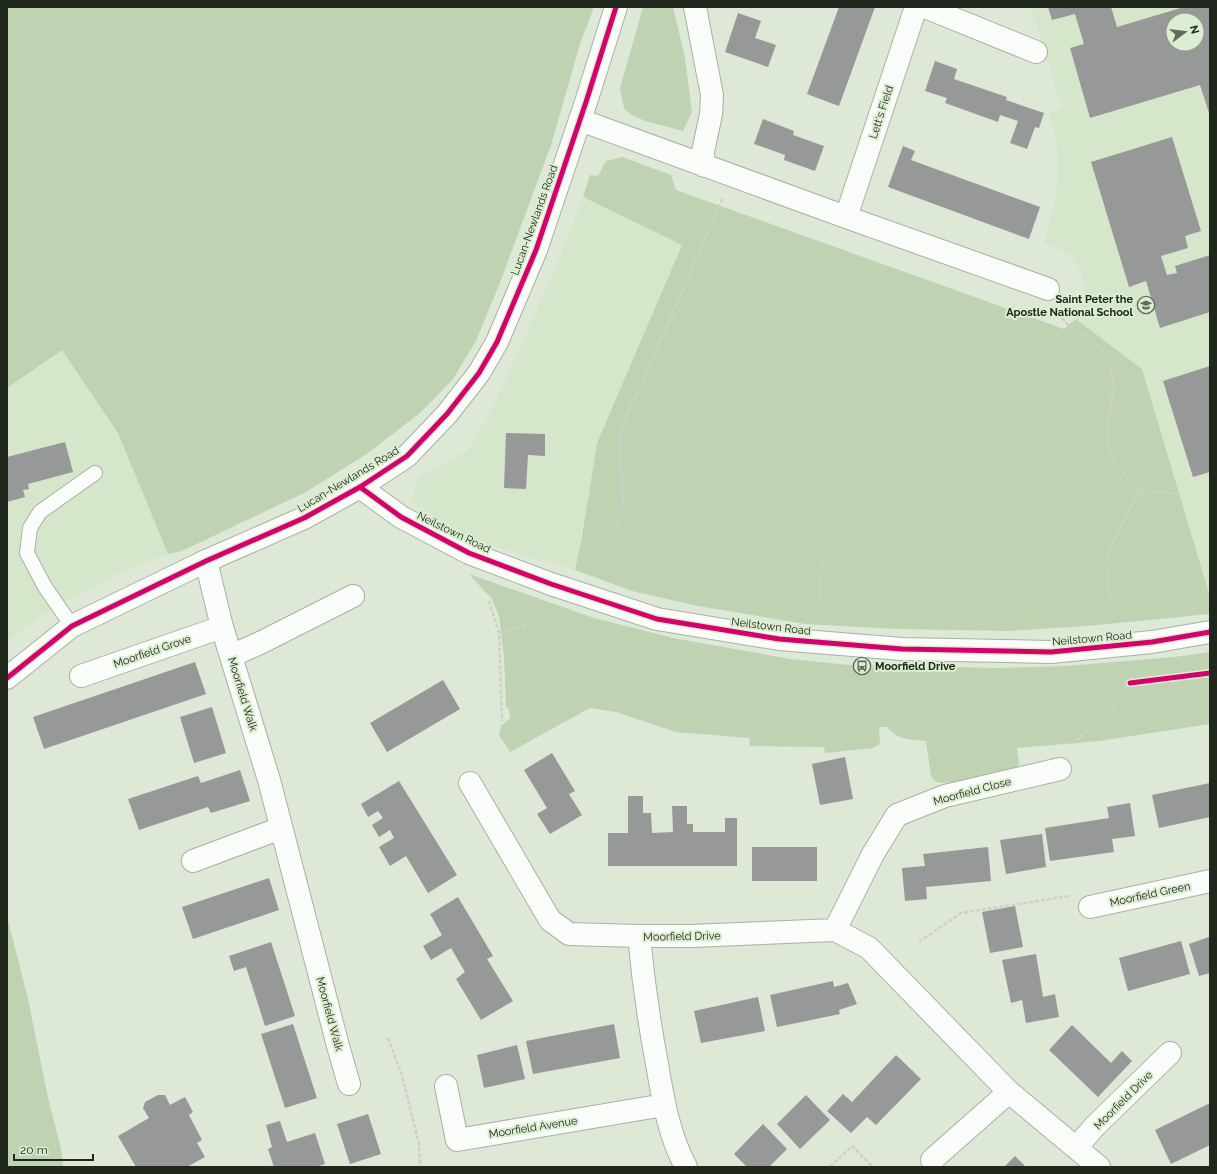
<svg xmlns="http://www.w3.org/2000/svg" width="1217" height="1174" viewBox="0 0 1217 1174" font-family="Raleway,sans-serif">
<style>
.built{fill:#d5e6cb;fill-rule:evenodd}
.green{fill:#bfd3b3}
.building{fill:#969997;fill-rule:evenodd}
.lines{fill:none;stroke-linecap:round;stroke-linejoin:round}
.service-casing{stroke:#a9b1a4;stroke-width:16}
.minor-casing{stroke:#a9b1a4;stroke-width:24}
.tertiary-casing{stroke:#a9b1a4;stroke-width:24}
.path{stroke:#ced0cc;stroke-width:2.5;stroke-dasharray:4 2;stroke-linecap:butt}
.service{stroke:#fafcf9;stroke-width:14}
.minor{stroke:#fafcf9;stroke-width:22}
.tertiary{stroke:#fafcf9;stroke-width:22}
.cycleway-casing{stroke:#dceed1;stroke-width:8}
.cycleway{stroke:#d6006c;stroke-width:5}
.labels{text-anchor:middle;stroke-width:4;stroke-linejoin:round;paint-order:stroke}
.street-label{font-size:11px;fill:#20271c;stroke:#dceed1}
.poi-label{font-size:11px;font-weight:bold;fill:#20271c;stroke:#dceed1;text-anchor:end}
</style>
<rect width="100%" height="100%" fill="#dde8d7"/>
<path class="built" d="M1031,7h179v583h-2l-66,-221 -66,-50 4,-6 4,-15v-13l-3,-11 -6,-12 -9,-9 -9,-6 -13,-4 10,-34 4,-30 -1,-34 -7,-33 12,-4zM1173,20h24v24h-24z
M583,197l99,48 -85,198 -22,127 -104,-31 -60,-37 8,-25 48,-26 24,-39 64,-142z
M62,350l56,83 50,121 -46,17 -81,44 -34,27v-254z"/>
<path class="green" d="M7,7h587l-14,37 -29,101 -50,135 -25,61 -23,38 -33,34 -52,40 -62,39 -124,59 -14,3 -50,-121 -56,-83 -55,38z
M643,7h30l12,51 7,54 -9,19 -38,-10 -15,-7 -6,-6 -4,-20z
M622,157l49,18 5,15 388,139 12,-10 66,50 66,221 2,9v15l-123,12 -77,5 -112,-2 -93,-5 -107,-18 -66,-15 -57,-21 7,-34 15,-93 85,-198 -99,-48 7,-22 8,1 8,-15z
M469,574l125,44 79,20 117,21 59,6 148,3 69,-2 108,-9 36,-5v72l-111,17 -82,7c1,12 5,18 -5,27l-68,8 -8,-1 -5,-6 -5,-35c-16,-2 -27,0 -39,-14h-8l1,17 -7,4 -48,5 -1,-6 -74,-1 -1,-8 -73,-6 -60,-20 -26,-4 -80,44 -11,-17 2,-9 9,-8 -1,-9 -3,-2 -2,-51 -5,-40 -7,-17z
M7,916l21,83 20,99 13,51 2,18h-56z"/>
<path class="building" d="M839,7h36l-36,99 -32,-12z
M1048,7h63l6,20 67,-20h26v109l-10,-31 -110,33 -20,-70 14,-4 -9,-30 -23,6zM1173,20h24v24h-24z
M738,13l23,8 -6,17 21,7 -8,22 -43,-15z
M935,61l22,8 -3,10 53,18 -1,3 38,13 -5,15 -4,-1 -8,22 -17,-6 8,-22 -18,-6 -2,7 -53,-19 2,-5 -22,-7z
M763,119l31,12 -1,4 31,11 -9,25 -31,-11 1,-5 -31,-11z
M1172,137l29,94 -16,5 3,12 -27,8 6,19 10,-2 -2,-7 35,-11v57l-50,16 -14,-47 -17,6 -38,-125z
M903,146l12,5 -4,9 129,47 -11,32 -141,-52z
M1210,366v106l-17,5 -30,-96z
M506,433l39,1v22l-17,-1 -2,34 -22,-1z
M65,442l8,30 -45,12 1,5 -6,1 2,7 -18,5v-45z
M195,662l11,32 -162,55 -11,-32z
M443,680l17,29 -73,43 -17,-29z
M212,707l14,46 -32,10 -14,-46z
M552,753l23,38 -6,3 13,21 -32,19 -13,-20 10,-6 -23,-38z
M845,757l8,42 -33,6 -8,-41z
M240,770l10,31 -39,12 -3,-6 -69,23 -11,-31 70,-23 3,7z
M399,781l58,94 -29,18 -22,-37 -16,10 -11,-19 15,-9 -4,-8 -11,7 -7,-12 11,-7 -5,-7 -10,6 -7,-13z
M1210,783v34l-51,11 -7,-33z
M628,796h15v17h8l1,20 21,-1 -1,-26h15v18h6v8h32v-14h12v48h-129v-33h20z
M1130,803l5,33 -23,3 2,13 -64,9 -5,-33 64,-10 -2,-11z
M1042,834l4,33 -40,7 -6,-34z
M752,847h65v34h-65z
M988,847l3,34 -65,6 1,12 -22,2 -3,-33 23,-2 -2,-12z
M269,878l10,32 -86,29 -11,-32z
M458,897l35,59 -6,3 26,42 -32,19 -25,-41 9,-7 -14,-24 -20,12 -8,-14 19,-11 -12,-21z
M1015,906l8,41 -33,6 -8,-41z
M1209,937h1v36l-11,3 -10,-32z
M1181,941l9,33 -62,17 -9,-33z
M271,942l24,74 -30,10 -19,-59 -12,4 -5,-15z
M1036,954l7,43 12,-3 4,23 -33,6 -4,-23 -11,3 -9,-43z
M833,981l1,6 14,-4 9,21 -18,6 1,4 -63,13 -7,-32z
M758,997l7,34 -64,12 -7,-32z
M293,1024l24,74 -32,10 -24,-74z
M614,1024l6,34 -87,16 -7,-33z
M1072,1025l39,38 11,-12 10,10 -34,36 -49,-47z
M517,1045l8,34 -41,9 -7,-33z
M896,1055l25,24 -45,46 -9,-8 -16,16 -24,-22 16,-17 9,8z
M158,1095h7l5,10 15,-8 8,15 -4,3 13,25 -5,3 8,14 -18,10h-51l-18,-31 31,-18 -6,-10 2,-6z
M806,1095l24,25 -30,29 -23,-25z
M1210,1103v42l-39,19 -16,-34z
M368,1114l13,40 -31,10 -13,-40z
M280,1121l7,21 28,-9 10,31 -10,3h-41l-6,-18 4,-2 -6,-22z
M763,1124l24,25 -18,18h-22l-13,-13z
M1015,1156l11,11h-22z"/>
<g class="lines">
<defs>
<path id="service" d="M72,626l-27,-39 -18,-34 3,-25 10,-16 55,-39"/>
<path id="minor" d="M695,7l17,88 -1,19 -8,38 1,14
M925,7l111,45
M580,120l266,97 202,72
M846,217l70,-210
M206,561l16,66 47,153 69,266 11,38
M231,656l31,-14 91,-46
M81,676l141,-49
M470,783l80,137 19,14 70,2h52l144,-6 34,18 140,144 90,75
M193,861l88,-33
M1090,907l120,-26
M835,930l38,-76 24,-39 48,-19 115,-27
M639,936c4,43 10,86 18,128 6,35 12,72 29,103
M446,1086l11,54 207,-35
M1076,1148l19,-22 75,-73
M932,1160l77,-68"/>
<path id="tertiary" d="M360,487l41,30 68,36 82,31 106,35 122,20 123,10 149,3 101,-10 58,-10
M7,678l65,-52 134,-65 98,-43 56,-31 47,-31 40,-42 32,-41 18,-31 39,-92 50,-148 30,-95"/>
</defs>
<use href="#service" class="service-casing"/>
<use href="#minor" class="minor-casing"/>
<use href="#tertiary" class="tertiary-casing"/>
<path class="path" d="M1062,318c10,13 24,17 36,28 3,4 7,10 10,15 16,32 -10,65 4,96 5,12 18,23 27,33l41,4
M613,534l10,-31 -3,-52 2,-23 101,-230
M489,601l10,32 3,88
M1113,602l-5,-16 -2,-29 33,-67
M818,603l5,-43
M499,633l35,-10
M1071,744l42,-35 17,-26
M919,942l42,-29 108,-17
M388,1038l14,37 17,69 1,23
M830,1167l22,-21 21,21"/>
<use href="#service" class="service"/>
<use href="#minor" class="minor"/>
<use href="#tertiary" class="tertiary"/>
<defs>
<path id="cycleway" d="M360,487l41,30 68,36 82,31 106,35 122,20 123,10 149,3 101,-10 58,-10
M7,678l65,-52 134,-65 98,-43 56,-31 47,-31 40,-42 32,-41 18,-31 39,-92 50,-148 30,-95
M1130,683l80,-10"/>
</defs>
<use href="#cycleway" class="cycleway-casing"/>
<use href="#cycleway" class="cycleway"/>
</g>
<defs>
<symbol id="school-ring" viewBox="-11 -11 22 22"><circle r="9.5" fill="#dceed1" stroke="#626b5d" stroke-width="1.5"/><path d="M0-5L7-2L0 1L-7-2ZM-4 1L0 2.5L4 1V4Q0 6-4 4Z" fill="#626b5d"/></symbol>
<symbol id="bus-ring" viewBox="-11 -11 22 22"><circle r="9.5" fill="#dceed1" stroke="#626b5d" stroke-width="1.5"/><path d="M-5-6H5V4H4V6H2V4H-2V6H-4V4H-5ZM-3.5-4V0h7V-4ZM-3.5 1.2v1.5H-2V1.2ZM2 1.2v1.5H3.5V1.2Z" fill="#626b5d"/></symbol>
</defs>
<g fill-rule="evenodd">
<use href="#school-ring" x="1136" y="295" width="20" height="20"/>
<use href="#bus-ring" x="852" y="656" width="20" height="20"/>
</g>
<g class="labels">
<g class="street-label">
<text transform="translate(881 112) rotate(-72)" y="4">Lett's Field</text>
<text transform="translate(534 220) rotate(-70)" y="4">Lucan-Newlands Road</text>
<text transform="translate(348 479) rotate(-31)" y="4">Lucan-Newlands Road</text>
<text transform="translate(454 532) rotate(26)" y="4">Neilstown Road</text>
<text transform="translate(771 626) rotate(7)" y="4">Neilstown Road</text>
<text transform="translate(1092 638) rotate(-5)" y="4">Neilstown Road</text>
<text transform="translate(152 651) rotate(-19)" y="4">Moorfield Grove</text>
<text transform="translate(243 694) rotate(73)" y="4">Moorfield Walk</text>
<text transform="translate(972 791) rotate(-15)" y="4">Moorfield Close</text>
<text transform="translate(1150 894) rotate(-12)" y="4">Moorfield Green</text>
<text transform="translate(682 936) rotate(-1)" y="4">Moorfield Drive</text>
<text transform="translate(330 1014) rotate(75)" y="4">Moorfield Walk</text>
<text transform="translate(1123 1100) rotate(-45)" y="4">Moorfield Drive</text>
<text transform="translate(533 1127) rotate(-9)" y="4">Moorfield Avenue</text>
</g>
<g class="poi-label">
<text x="1133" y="303">Saint Peter the<tspan x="1133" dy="13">Apostle National School</tspan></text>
<text x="875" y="670" text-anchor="start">Moorfield Drive</text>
</g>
</g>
<rect width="1217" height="1174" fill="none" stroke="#20271c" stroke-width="16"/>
<g transform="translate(1185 32) rotate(75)"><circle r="19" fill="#dceed1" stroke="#919e89"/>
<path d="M0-3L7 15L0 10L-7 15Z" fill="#626b5d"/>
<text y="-6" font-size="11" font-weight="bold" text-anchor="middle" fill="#20271c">N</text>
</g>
<path d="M14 1154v6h79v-6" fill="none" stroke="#20271c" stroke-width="2"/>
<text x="20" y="1154" font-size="12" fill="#20271c" stroke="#dceed1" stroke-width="3" paint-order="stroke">20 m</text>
</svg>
